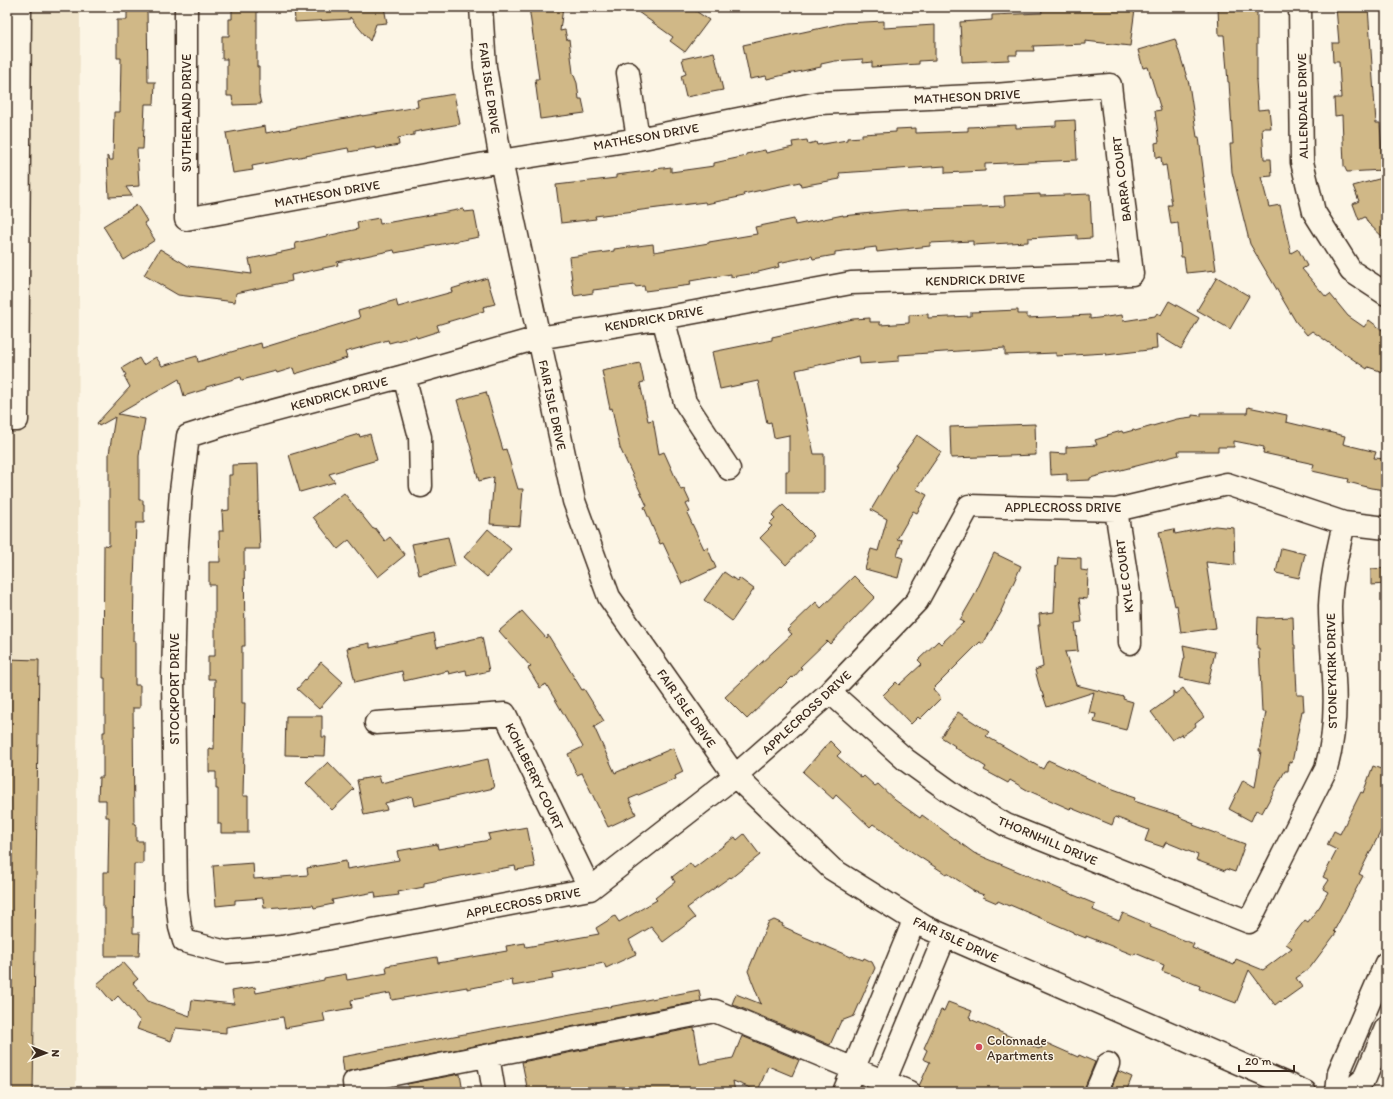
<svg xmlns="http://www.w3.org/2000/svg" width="1393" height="1099" viewBox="0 0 1393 1099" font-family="Itim,sans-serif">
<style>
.built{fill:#efe3c9}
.building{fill:#d0b887;stroke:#3b2a1e}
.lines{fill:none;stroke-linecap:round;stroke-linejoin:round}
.minor-casing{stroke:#3b2a1e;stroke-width:25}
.minor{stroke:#fcf5e5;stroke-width:22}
.poi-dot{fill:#d1495b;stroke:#fcf5e5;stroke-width:1.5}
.labels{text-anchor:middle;stroke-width:3;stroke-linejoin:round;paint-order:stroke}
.street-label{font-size:13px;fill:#3b2a1e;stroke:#fcf5e5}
.poi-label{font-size:13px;fill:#3b2a1e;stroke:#fcf5e5;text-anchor:start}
</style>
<rect width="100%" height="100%" fill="#fcf5e5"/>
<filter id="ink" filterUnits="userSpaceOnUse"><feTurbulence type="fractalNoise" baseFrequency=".025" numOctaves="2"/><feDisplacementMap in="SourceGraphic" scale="8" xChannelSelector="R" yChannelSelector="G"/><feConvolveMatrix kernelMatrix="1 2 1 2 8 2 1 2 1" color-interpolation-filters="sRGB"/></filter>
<g filter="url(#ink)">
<path class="built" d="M7,7h73l-4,1085h-69z"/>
<path class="building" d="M127,7h20l1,75h7l-1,22h-9l-2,45h-6l2,37 -13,1 6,9 -23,1 -2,-41 3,4h3l1,-48h6l1,-54h-4v-38h10z
M232,7h25v60h2v28l2,9 -28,1 -1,-9h-5v-37h-5v-23h7v-17h3z
M294,7h90l3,16 -11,1 -6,17 -20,-24v2l-55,3z
M529,7h34l-3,24 5,-1 2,10 2,-1 4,34 4,10 2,16h3l3,14 -45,6 -5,-40h4z
M631,7h59l19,13 -24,32 -15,-11 3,-4z
M1041,7h80l14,2 -5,37 -45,-5v3l-52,2 1,5h-17v4h-8v5l-47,2 -2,-40 32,-2v-5l50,-2z
M1218,7h37v3h2v70h-1l2,30 11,-1 2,19h-9l2,31h7l1,17 -11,1 8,30 11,-2 11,48 7,-4 9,17 -5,3 24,28 4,-3 18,22 16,11 5,-7 17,13v40l-18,-6 -1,2 -55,-38 -5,4 -11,-13 -46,-78 -18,-72 -2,-28h3l-4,-62h-1l-4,-47h-5z
M1336,7h32l8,116h4l3,47 -36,2 -3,-6 -2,-51 -7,1 -1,-18h7l-2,-36h-6l-1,-19h7z
M884,21v7l51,-3v35l-16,1v3l-47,3v-5l-9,1v-4l-28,2 -14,3v3l-33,7 -21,5 -1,-3 -16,3 -7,-34 102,-22z
M1175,39l14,45 8,53h2l5,40h-1l13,93 -30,3 -2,-16h-3l-3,-34 -7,1 -3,-19h4l-6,-40 -4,1 -1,-9 -5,1 -1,-15 4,-1 -4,-31 6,-1 -13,-43 -5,1 -5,-18z
M714,52l9,38 -37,7 -5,-21 5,-2 -4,-15z
M454,94l6,30 -46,8v3l-16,3 1,7 -23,4v-2l-27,5 -1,-4 -96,18 1,4 -20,3 -7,-40 39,-7 1,7 96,-18v1l56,-9 -1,-7z
M1075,120l2,40 -92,4v7l-40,2v-7l-106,7 1,6 -39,7 -1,-4 -57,12 1,2 -38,8 -1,-2 -110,14 1,3 -35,4 -5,-38 60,-7v-3l39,-5v-1l16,-2v5l43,-6v-3l32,-7v-2l19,-4 1,3 27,-6 -1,-5 15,-2 1,4 8,-2 1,3 30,-5v-2l15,-1v-3l34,-2v-3l20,-1v5l52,-2v-4l48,-2v3l40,-2v-5z
M1386,177v63l-18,-17 -3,-6 -6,3 -6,-16 6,-3 -6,-15z
M1040,194v2l50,-2 2,44 -15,1v-4l-49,3v4l-55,3v-4l-43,2v3l-53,6 -1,-5 -41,5v3l-22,4 -1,-3 -34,7 1,4 -29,7 -19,3v-3l-41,7 1,4 -46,6 -1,-5 -9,1v-2l-42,5v3l-19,3 -5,-39 45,-6v-2l39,-5 1,8 55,-9v-1l48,-8 -2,-7 39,-8 1,6 48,-10v1l58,-6 104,-4 -1,-10z
M137,205l10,16 -3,2 11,17 -31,20 -21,-34z
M463,209l1,3 10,-1 5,26 -84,16 -1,-3 -57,12 1,3 -47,10 1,6 -56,12 -1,9 -57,-7 -34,-20 16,-26 28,17 64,8 -3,-15 47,-10 -1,-6 63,-14 -1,-7 22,-4 1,6z
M1217,277l32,19 -19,33 -33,-19z
M487,278l8,26 -12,3 1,4 -47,14 2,6 -22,7 -1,-2 -27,7 -1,-3 -43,12 2,6 -52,16 -2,-6 -16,5 -1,-2 -34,9 -1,-3 -35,10v2l-22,7 -5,-17 -61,35 27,5 -6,37v44h4v4h1v19h-8l-2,60 -1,58h2v44h5v23h-7l1,116h2v17h7v23h-9l-1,69h7l-1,23h-34v-47h-2v-37h5l1,-55h-3v-17h-8l1,-23h4v-45h2v-54h-2l1,-133 5,1v-92l6,-37 -16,9 -2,-3 33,-36 -6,-11 2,-1 -4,-7 17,-10 4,7 13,-8 6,9 35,-10 1,6 63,-19 1,5 98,-30 -2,-7 38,-11 2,7 54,-15 -1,-3z
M1169,301l30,17 -18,31 -25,-15 1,15 -51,6v-2l-50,3v-3l-51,2v-7l-106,7v6l-39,3 -1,-8 -63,14 18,84h10v39h-38v-22h3v-36l-15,3 -3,-16 -4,1 -9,-42 -38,8 -8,-37 60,-12v-3l81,-18 17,-1v4h10v3l29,-2v-8l19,-1v4l43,-2v-4l47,-2v4h9v4l63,-3v4l32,-4 1,6 32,-5 2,-3 4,2z
M640,363l4,19 -4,1 8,38 5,-1 6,34 5,-2 17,38 3,-1 6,13 -4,2 4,8 -3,1 17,36 3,-2 9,21 -34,16 -19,-41 -3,1 -16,-37 3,-1 -27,-58 -8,-40 -2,1 -8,-38z
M486,392l17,58 3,-1 12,40h5l-3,37 -30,-2 4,-47 -15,4 -6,-22h1l-17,-59z
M1248,407l39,8 -1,7 59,14 -2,8 33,8 -2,6 12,1v31l-15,-2 -23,-6 1,-3 -37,-8 2,-7 -51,-11 1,-6 -30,-6v6h-16v4h-40l1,4 -89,23v2l-23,1v-7l-16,1 -1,-22 16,1v-7l31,-2 -2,-5 13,-4 -1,-1 15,-4 1,2 11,-3 1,1 42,-12 15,-2v-2l9,1v-3h46z
M1035,424l1,31 -85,3 -1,-31z
M359,434l1,3 10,-3 7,26 -48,14 6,8 -35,10 -11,-37z
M917,435l24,17 -25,37 11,6 -10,18 -4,-2 -16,28 5,1 -5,16 6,2 -5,20 -33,-9 6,-20 7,2 9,-32 -16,-9 26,-44h-2z
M258,464l1,38h-1l2,47h-16l1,97h-3v57h3l-2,93h5v37h-27v-9h-3v-35h-2v-17h-7v-24l5,1 1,-70h-7v-23h7v-71h-6v-23h11l-1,-31h4l-1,-20 7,-1v-35h3v-10z
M344,493l29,36 2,-1 10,13 5,-4 15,18 -27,22 -29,-37 -11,9 -25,-32z
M783,505l31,31 -28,29 -26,-27 12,-12 -3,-2 6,-6 -3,-3z
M1215,526l19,2 1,37 -29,-3 10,66 -35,5 -4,-28 -2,1 -16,-74 15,-3 1,5z
M488,529l23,20 -24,28 -23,-20z
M448,537l7,29 -36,9 -7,-31z
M1281,548l24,6 -6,24 -23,-5z
M994,553l27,13 -20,45h1l-19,33 -3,-2 -47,47 8,9 -21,21 -2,-2 -7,7 -28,-29 13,-13 3,3 23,-21 -4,-4 20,-19 3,3 23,-22 -4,-2 14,-24z
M1058,557l23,1v12l7,1 -1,28 -8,-1 3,24 -7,1 3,28 -13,1 11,33 48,12 -1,2 10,3 -7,28 -32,-8 2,-8 -7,-1 5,-21 -47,15 -5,-15h-1l-6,-22 8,-3 -5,-42h2l-1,-11 15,-2 2,-46h1z
M1386,568v16l-15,1v-16z
M724,572l13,9 2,-3 15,11 -22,32 -28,-21z
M854,576l21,21 -45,47 -3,-3 -27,26 2,1 -9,10 -1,-1 -11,11 -1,-1 -33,32 -22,-22 67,-63 -5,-4 29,-28 5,6z
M522,611l24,27 2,-3 34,55 2,-1 20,32 -10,6 21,46 58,-25 10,24 -8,4 1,3 -47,20 7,15 -28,13 -26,-54 -5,2 -9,-21 15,-7 -37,-63 -6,4 -12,-20 3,-1 -32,-36z
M1258,617l8,1 27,-1 1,28h1l2,50h6l1,16h-2l-10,52 -3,-1 -1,9h-3l-23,42 -6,-3 -5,11 -22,-12 14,-29 12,7 6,-36h-2l7,-39h-4l-3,-64h-2z
M434,633l3,14 45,-10 7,34 -22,5 -1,-6 -17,4 -1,-3 -44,10 -2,-10 -47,11 -8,-34 23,-5v5z
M1183,645l32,7 -7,32 -28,-6 4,-20h1z
M7,659l32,1 -6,432h-26z
M321,662l22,20 -24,27 -22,-20z
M1183,688l21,29 -9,7 1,2 -14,10 -1,-2 -9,6 -21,-28 22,-16v-5l2,3z
M958,712l31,20 -3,4 57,33 5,-9 57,26 22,8 -1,1 9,3 -1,3 46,15 -1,1 15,6 -1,2 52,19 -10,28 -9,-3 -1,2 -29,-11 2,-5 -32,-13 -3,5 -18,-6 4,-11 -34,-13 -3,8 -41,-17 -1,1 -43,-19 -17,-10 -2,3 -24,-13 2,-3 -32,-20 1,-1 -14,-9z
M286,716h36v21h4l-1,19 -40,-1z
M830,741l11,11 -4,4 25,22 2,-2 11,10 3,-2 17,16 25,18 2,-3 52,38 121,51 -2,6 26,11 4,-8 28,12 -1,2 44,17 -2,4 42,17 2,-6 27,11 29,-22 -6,-4 19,-24 3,2 12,-16 8,-14 -5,-3 6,-9 -6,-3 14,-27 -10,-5 7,-14 6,3 21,-42 2,1 10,-27 13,5v50l-27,53 4,2 -29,55 2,2 -27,36 -13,9 6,9 -21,15 -1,-1 -5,4 -26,-35 -13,33 -37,-14 1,-3 -38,-15 2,-6 -29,-12 -1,2 -48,-19v2l-13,-5v-1l-9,-4 -54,-23 -1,1 -11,-5 -1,2 -14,-6 1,-2 -11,-4v-1l-26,-17 -1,1 -31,-20 -42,-30 -3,3 -34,-32 -3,4 -30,-27z
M488,759l6,29 -80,18 -2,-10 -27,7 2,7 -23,5 -7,-35 22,-4 2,7z
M328,762l26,27 -22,21 -26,-27z
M527,827l8,40 -19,3 -1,-4 -28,5 -63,12v4l-26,5 1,3 -23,3 -1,-6 -43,8 1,4 -19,4 -1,-3 -33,3 -1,-1 -15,1 -1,-10 -28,2v4l-19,2 -3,-40 40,-3 1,16 54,-4 -1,-7 39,-7 1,8 52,-9 -2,-9 40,-7 1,5 52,-9 -2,-6z
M744,834l16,21 -29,23 -1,-1 -43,31 8,10 -32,24 -12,-15 -22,13 7,14 -30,14 -2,-5 -52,10 1,6 -40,7 -1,-6 -45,9v-2l-75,13 -2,-7 -39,7 1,8 -29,5 2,8 -40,7 -2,-11 -57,10v6l-50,-5 -5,13 -34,-12 3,-8 -22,-25 -6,6 -15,-18 26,-22 15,17 -5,4 15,18 42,15 2,-16 42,4 -2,-13 23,-4 1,6 68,-13v-2l22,-4 1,6 40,-7 -1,-7 51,-9 1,6 69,-12 -1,-5 19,-3 1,4 73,-13 -3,-6 19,-12 4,6 38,-22 -2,-2 20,-16 -3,-5 18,-14 4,5 41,-31 2,3z
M774,920l9,4 -1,2 11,5v1l37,16 21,9 1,-1 11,4 1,-2 8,4 3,6 -21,48 -13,5 -11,24 -98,-41 4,-10 25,10 -13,-33 20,-48z
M699,990l2,11 -357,71 -2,-15z
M948,1002l24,9 -3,6 2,1 -1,1 69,30 1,-2 2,1 2,-6 34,15 1,-2 16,7 -10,25 -1,5h-154l-9,-4 -2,-2 11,-24 -7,-3 4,-9 -3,-2 17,-38 3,1z
M694,1028l6,36 33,-6 9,-22 57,24 -7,16 -24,-10 -10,25 -25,-10 2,11h-207l-6,-30z
M1118,1071l14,6 -6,15h-16z
M460,1074l3,18h-54l-2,-8z"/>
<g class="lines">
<defs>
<path id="minor" d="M186,7v212l315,-58 137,-22 181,-36 176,-8 115,-10 22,189 -281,9 -188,35 -125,20 -134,38 -169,45 -47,15 -7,55 -5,68 -3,120 3,213 4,35 4,14 42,11 56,-5 308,-58 145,-113 95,-84 87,-91 52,-95 147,4 111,-26 117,39 42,5
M481,7l4,60 16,94 73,340 35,96 126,179 97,93 93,58 380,165
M1300,7l2,155 12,50 37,59 35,23
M628,73l10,66
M663,318l22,84 44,67
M404,376l16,61 1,49
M7,420h10l3,-413
M1116,510l13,83 1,50
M830,692l76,68 50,36 50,29 243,97 77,-153c8,-29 10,-59 8,-90 -1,-24 -4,-48 -4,-73 1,-28 8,-55 14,-83
M376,723l129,-9 85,175
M488,1056l6,36
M355,1092l-1,-10 361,-71 194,81
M844,1092l70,-171
M880,1092l65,-156
M1096,1092l12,-28
M1337,1092l2,-20 47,-109
M1349,1092l16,-14 21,-50"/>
</defs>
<use href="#minor" class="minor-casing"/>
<use href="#minor" class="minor"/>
</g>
</g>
<circle class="poi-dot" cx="979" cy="1047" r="4"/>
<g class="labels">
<g class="street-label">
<text transform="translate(490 88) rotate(82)" y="5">FAIR ISLE DRIVE</text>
<text transform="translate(967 96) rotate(-3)" y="5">MATHESON DRIVE</text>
<text transform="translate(1302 106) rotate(-91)" y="5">ALLENDALE DRIVE</text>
<text transform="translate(186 113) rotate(-90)" y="5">SUTHERLAND DRIVE</text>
<text transform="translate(646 136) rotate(-10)" y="5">MATHESON DRIVE</text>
<text transform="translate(1121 179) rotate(-97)" y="5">BARRA COURT</text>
<text transform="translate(327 193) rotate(-10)" y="5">MATHESON DRIVE</text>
<text transform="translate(975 279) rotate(-2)" y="5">KENDRICK DRIVE</text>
<text transform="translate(654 318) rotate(-10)" y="5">KENDRICK DRIVE</text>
<text transform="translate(339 393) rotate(-15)" y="5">KENDRICK DRIVE</text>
<text transform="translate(553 405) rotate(78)" y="5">FAIR ISLE DRIVE</text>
<text x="1063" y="512">APPLECROSS DRIVE</text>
<text transform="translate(1124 576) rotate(-97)" y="5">KYLE COURT</text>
<text transform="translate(1331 671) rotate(-91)" y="5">STONEYKIRK DRIVE</text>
<text transform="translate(174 689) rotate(-90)" y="5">STOCKPORT DRIVE</text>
<text transform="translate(687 708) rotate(55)" y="5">FAIR ISLE DRIVE</text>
<text transform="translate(806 712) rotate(-43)" y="5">APPLECROSS DRIVE</text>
<text transform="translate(535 776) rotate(64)" y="5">KOHLBERRY COURT</text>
<text transform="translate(1048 840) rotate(23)" y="5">THORNHILL DRIVE</text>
<text transform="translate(523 902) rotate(-11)" y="5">APPLECROSS DRIVE</text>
<text transform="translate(956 939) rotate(25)" y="5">FAIR ISLE DRIVE</text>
</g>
<g class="poi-label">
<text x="987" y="1045">Colonnade<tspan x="987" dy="15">Apartments</tspan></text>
</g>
</g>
<rect width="1393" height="1099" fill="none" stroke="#fcf5e5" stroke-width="24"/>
<rect x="12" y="12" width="1369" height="1075" fill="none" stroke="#3b2a1e" stroke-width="1.5" filter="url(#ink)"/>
<g transform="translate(46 1053) rotate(91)" stroke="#fcf5e5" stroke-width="3" paint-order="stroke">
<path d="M0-3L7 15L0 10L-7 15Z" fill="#3b2a1e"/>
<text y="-6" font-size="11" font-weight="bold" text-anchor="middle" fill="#3b2a1e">N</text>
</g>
<path d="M1239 1065v6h55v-6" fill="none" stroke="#3b2a1e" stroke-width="2"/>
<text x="1245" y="1065" font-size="12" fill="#3b2a1e" stroke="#fcf5e5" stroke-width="3" paint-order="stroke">20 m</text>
</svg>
